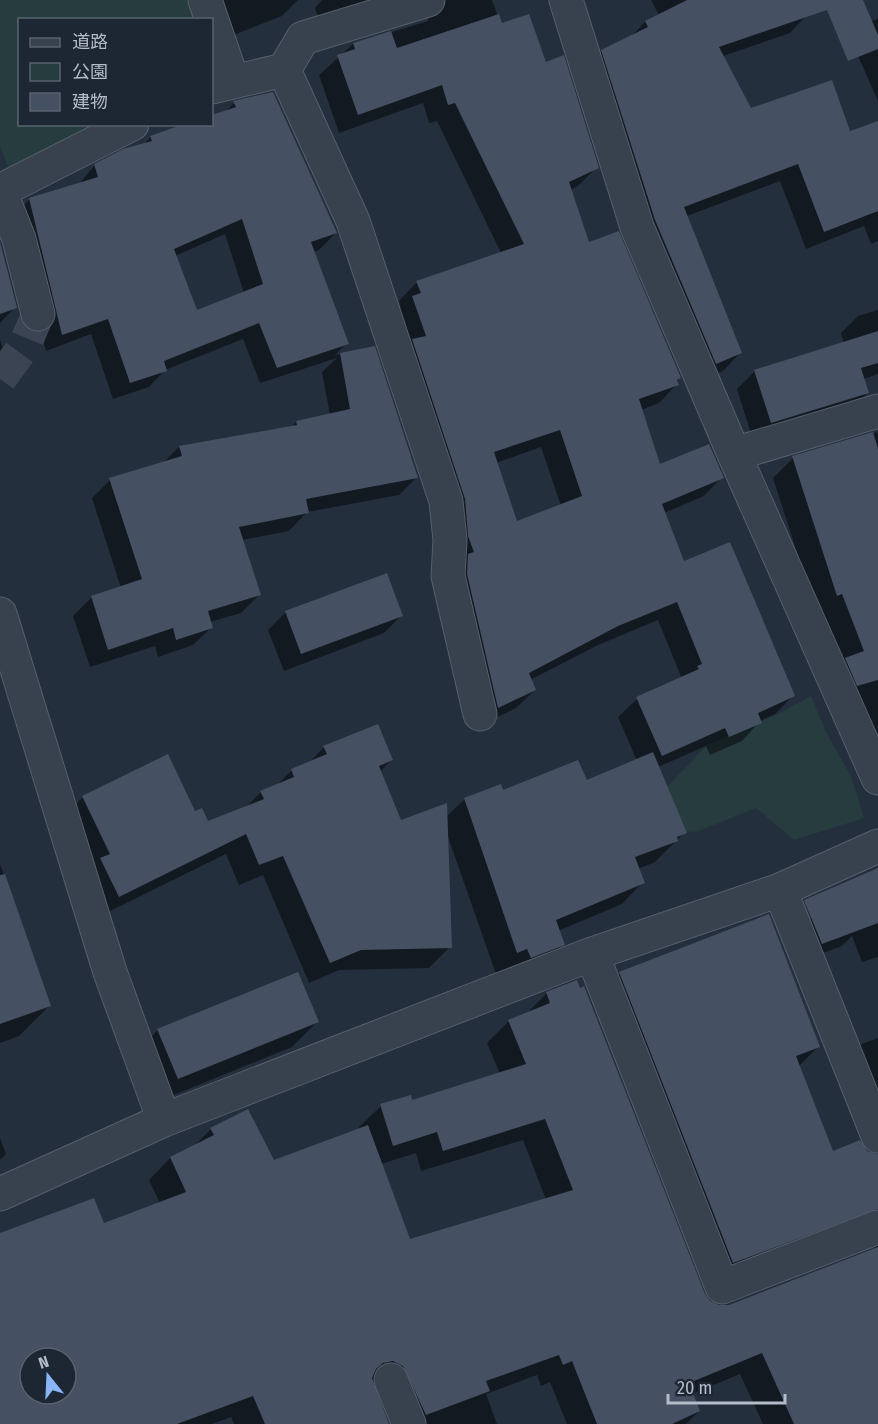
<svg xmlns="http://www.w3.org/2000/svg" width="878" height="1424" viewBox="0 0 878 1424" font-family="'Fira Sans Condensed','Noto Sans JP',sans-serif">
<style>
.green{fill:#263c3f}
.shadow{fill:#0007;fill-rule:evenodd}
.building{fill:#455162;fill-rule:evenodd}
.lines{fill:none;stroke-linecap:round;stroke-linejoin:round}
.minor-tunnel{stroke:#3a4453;stroke-width:33;stroke-dasharray:33 16;stroke-linecap:butt}
.minor-casing{stroke:#565f6c;stroke-width:35}
.minor{stroke:#38414e;stroke-width:33}
</style>
<rect width="100%" height="100%" fill="#242f3e"/>
<path class="green" d="M0,0h193l7,19 -180,1v104l86,1 -97,44 -9,-22z
M811,696l15,36 25,44 13,42 -70,22 -38,-32 -60,24 -47,-3 -4,-19 62,-65 67,-29z"/>
<path class="shadow" d="M202,0h96l-16,16 -64,25z
M322,0h170l9,25 44,39 52,103 -19,19 -8,4 18,54 91,134 -2,6 -18,19 -18,7 18,56 63,11 -18,19 -40,17 19,50 110,133 -18,18 -15,7 -18,20 -32,14 -4,-9 -48,21 27,65 -30,30 -17,7 5,13 -21,22 -64,27 5,13 -22,22 -45,8 -49,-140 3,113 -21,21 -90,2 -30,13 -46,-108 -24,10 -13,-31 -128,63 -36,-99 21,-21 84,-41 28,57 12,10 38,-15 16,-16 15,-6 16,-16 16,-6 16,-17 67,13 -11,12 20,50 46,-5 19,-18 121,-17 51,-21 -19,-44 19,-18 45,-20 -24,-59 -60,25 -68,35 5,10 -19,18 -37,18 -85,-410 7,-7 -2,-8 18,-19 84,-29 -64,-132 -8,2 -6,-20 -84,30 -20,-58 34,-31 75,-23v-8l-107,12 -6,-17zM541,447l20,59 -45,17 -20,-60z
M651,0h151l5,15 -17,18 -67,23 27,54 99,23 29,-11v119l-7,3 -7,-18 -58,23 -26,-68 -93,35 53,137 -17,18 -25,10 -114,-312 18,-18 29,-14 14,-15 14,-7z
M878,19v82l-27,-61 18,-18z
M234,103l102,130 -17,17 -6,2 34,91 -12,12 39,-7 43,129 -18,18 -92,17 -18,19 -47,9 17,55 -18,18 -31,9 2,5 -19,18 -35,12 -3,-11 -65,21 -17,-51 18,-18 30,-10 -29,-90 18,-18 53,-17 16,-16 112,-20 5,-5 34,-7 -8,-43 15,-14 -77,25 -17,-44 -78,31 -16,17 -36,12 -22,-65 -45,17 -30,-112 -3,-23 17,-17 49,-15 16,-19 48,-20 8,-8 61,-13v-7l12,-4zM225,234l19,59 -48,19 -21,-56z
M0,252l15,55 -15,16z
M878,310v64l-15,5 4,15 -17,17 -97,29 -16,-51 18,-18 89,-27 -3,-11 17,-17z
M0,340l5,15 -5,5z
M878,432v342l-61,-159 -44,-137 20,-20z
M286,612l116,3 -18,18 -100,38 -16,-41z
M0,864l49,142 -30,30 -19,7z
M878,895v62l-16,5 -10,-26 -10,10 -38,14 -10,-25 18,-17z
M620,974l198,73 -20,20 34,86 46,53v218h-115l-23,-50 -48,20 7,17 -13,13h-119l-17,-42 -9,4 -4,-11 -51,19 11,30h-98l-18,-37 -9,-4 15,41h-153l-3,-7 -19,7h-212v-190l103,-9 57,-22 -11,-23 21,-22 23,-11 18,-18 63,33 85,-32v-3l22,-21 30,-5 89,-27 -13,-31 21,-21 17,-7 22,-22 162,309 9,5 11,-1 146,-56 -1,-7 -163,41 -113,-288zM523,1140l23,60 -137,40 -28,-76 35,-11 5,18zM30,1358h36v36h-36z
M317,1022l-25,25 -138,56 -20,-48 24,-25z
M878,1038v82l-33,-59 17,-17z
M0,1138l6,16 -6,6z"/>
<path class="building" d="M687,0h176l15,35v14l-30,12 -21,-51 -108,37 32,61 81,-28 18,51 28,-10v90l-54,21 -26,-68 -114,43 58,146 -26,11 -61,-144 -54,-170 47,-23 -3,-6z
M499,14l3,9 27,-9 17,48 18,-7 35,113 -30,14 20,60 30,-11 62,147 -4,2 2,5 -40,14 21,65 49,-20 15,34 -62,26 22,57 46,-19 65,154 -37,17 4,10 -33,14 -4,-9 -63,28 -26,-59 63,-28 -2,-3 5,-2 -25,-62 -59,24 -89,47 7,17 -38,18 -31,-134 1,-20 6,-2 -6,-16 -3,-37 -53,-160 14,-3 -14,-40 9,-3 -5,-12 108,-37 -69,-141 -7,2 -6,-20 -84,30 -21,-60 18,-6 -2,-6 38,-12 6,17zM560,430l22,66 -65,25 -23,-69z
M273,92l64,141 -26,9 38,102 -72,24 -18,-45 -95,38 3,10 -37,12 -22,-64 -46,16 -33,-137 69,-21 -4,-13 29,-15 29,-8 -2,-5 34,-12h28v-9l24,-8 -3,-6zM242,219l21,65 -66,26 -23,-61z
M0,242l17,66 -17,6z
M878,331v32l-17,5 8,25 -98,30 -17,-53z
M375,346l43,132 -112,21 3,14 -70,14 22,68 -53,16 5,17 -37,12 -3,-12 -65,22 -17,-54 51,-17 -33,-101 73,-22 -3,-10 118,-21 -1,-4 54,-12 -10,-56z
M873,432l5,17v231l-21,6 -12,-28 19,-7 -22,-57 -5,2 -45,-140z
M387,573l16,43 -102,38 -16,-43z
M378,724l15,36 -14,6 22,54 46,-17 5,145 -91,2 -31,13 -47,-107 -24,9 -13,-31 -127,63 -19,-39 10,-4 -28,-58 86,-42 27,57 7,-3 6,13 56,-22 -4,-8 34,-14 -3,-8 36,-15 -4,-8z
M653,752l34,81 -10,4 1,4 -43,16 10,26 -89,37 9,25 -34,13 -4,-9 -10,4 -53,-155 37,-14 2,6 75,-30 9,20z
M878,868v55l-56,21 -18,-44z
M5,874l46,132 -51,18v-149z
M769,914l51,133 -24,9 37,95 27,-11 7,11 11,3v55l-145,54 -114,-291z
M298,972l21,50 -141,57 -21,-50z
M577,980l3,8 4,-2 121,308 5,7 9,4h10l149,-58v177h-84l-32,-71 -73,30 11,28 -28,13h-75l-25,-63 -9,4 -4,-10 -73,26 4,10 -64,24 -23,-49 -10,-5 -10,2 -7,6 -4,9 17,46h-124l-12,-28 -76,28h-177v-191l94,-35 10,25 82,-31 -16,-35 44,-22 -4,-7 38,-19 26,51 94,-35 42,114 163,-49 -28,-71 -102,32 -6,-19 -44,14 -13,-42 31,-9 1,5 114,-36 -18,-44 42,-17 -4,-11zM30,1358h36v36h-36z"/>
<g class="lines">
<path class="minor-tunnel" d="M0,379l25,-34 13,-31"/>
<defs>
<path id="minor" d="M205,0l28,82
M566,0l71,227 97,227 144,324
M284,70l69,151 93,280 4,39 -2,36 32,138
M212,87l72,-17 19,-32 125,-38
M0,191l132,-67
M0,191l19,48 19,75
M734,454l144,-43
M0,614l110,358 54,148
M780,890l98,246
M592,954l130,333 156,-60
M0,1194l164,-74 428,-166 188,-64 98,-44
M391,1380l18,44"/>
</defs>
<use href="#minor" class="minor-casing"/>
<use href="#minor" class="minor"/>
</g>
<rect x="18" y="18" width="195" height="108" fill="#1d2633" stroke="#59626f" stroke-width="1.5"/>
<rect x="30" y="38" width="30" height="9" fill="#38414e" stroke="#59626f" stroke-width="1.5"/>
<text x="72" y="48" font-size="18" fill="#b4bcc9">道路</text>
<rect x="30" y="63" width="30" height="18" fill="#263c3f" stroke="#59626f" stroke-width="1.5"/>
<text x="72" y="78" font-size="18" fill="#b4bcc9">公園</text>
<rect x="30" y="93" width="30" height="18" fill="#455162" stroke="#59626f" stroke-width="1.5"/>
<text x="72" y="108" font-size="18" fill="#b4bcc9">建物</text>
<g transform="translate(48 1376) rotate(342)"><circle r="28" fill="#1d2633" stroke="#59626f" stroke-width="1.5"/>
<path d="M0-4.5L10 22L0 15L-10 22Z" fill="#8ab4f8"/>
<text y="-9" font-size="16" font-weight="bold" text-anchor="middle" fill="#b4bcc9">N</text>
</g>
<path d="M668 1394v9h117v-9" fill="none" stroke="#b4bcc9" stroke-width="3"/>
<text x="677" y="1394" font-size="18" fill="#b4bcc9" stroke="#1d2633" stroke-width="4.5" paint-order="stroke">20 m</text>
</svg>
